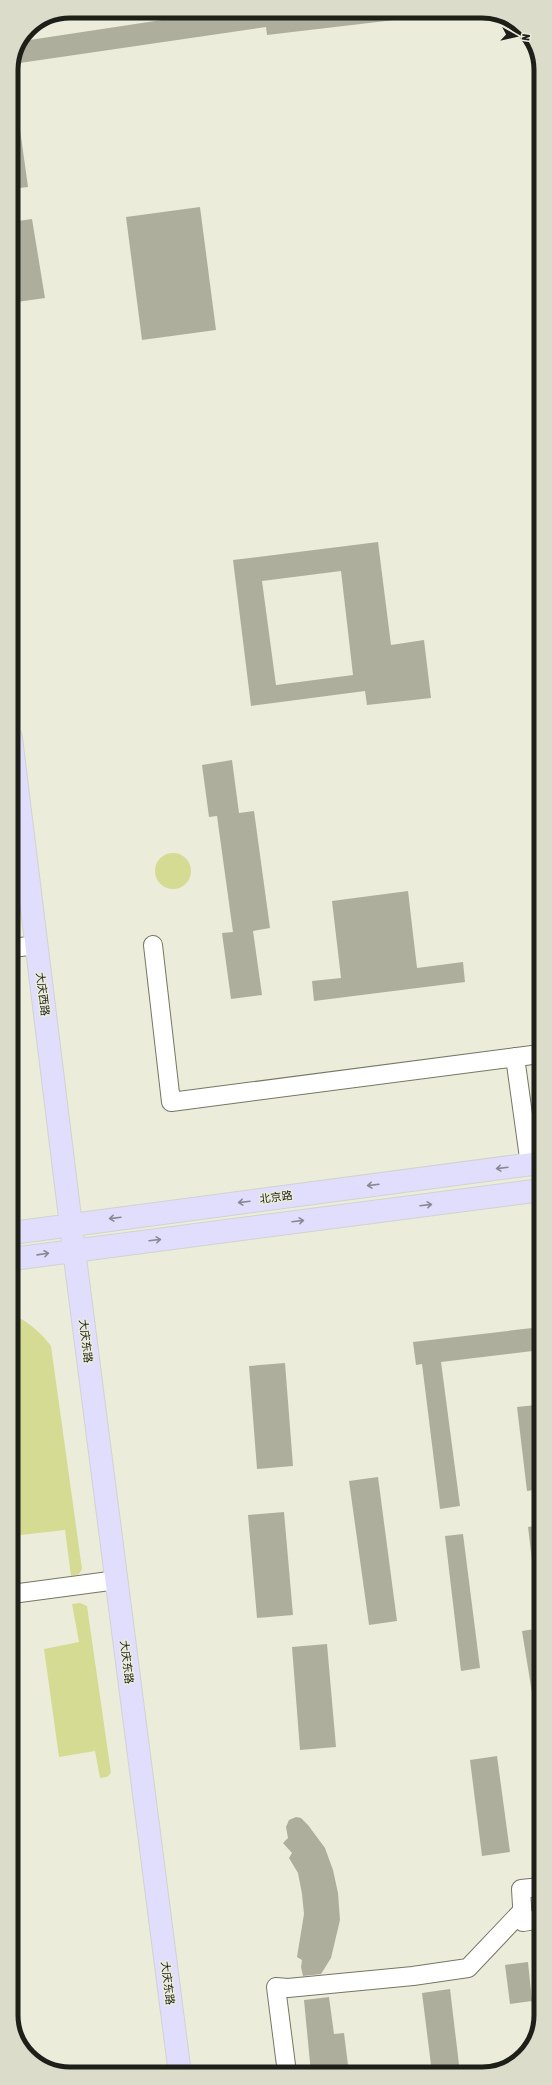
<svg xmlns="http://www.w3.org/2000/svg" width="552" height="2085" viewBox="0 0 552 2085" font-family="'Asap Condensed','Noto Sans SC',sans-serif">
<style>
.green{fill:#d6db94}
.building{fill:#adaf9c;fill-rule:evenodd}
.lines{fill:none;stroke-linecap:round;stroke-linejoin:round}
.minor-casing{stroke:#757665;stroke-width:20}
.major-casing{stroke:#d2d2d1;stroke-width:24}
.minor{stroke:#fff;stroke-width:18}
.major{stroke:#e0defc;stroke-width:22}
.oneway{stroke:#898895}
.labels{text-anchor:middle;stroke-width:3;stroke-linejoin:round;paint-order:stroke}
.street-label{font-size:11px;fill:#1e1f18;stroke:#ebedda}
.rim{fill:none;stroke:#1e1f18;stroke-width:5}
</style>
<rect width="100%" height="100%" fill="#ebedda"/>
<path class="green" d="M155 871a18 18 0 1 1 36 0a18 18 0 1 1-36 0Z
M12,1314c16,8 28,17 39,32l31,223 -3,5 -8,2 -6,-46 -53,6z
M80,1603l7,3 24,167 -4,4 -7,1 -5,-27 -36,6 -15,-108 35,-7 -7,-38z"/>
<path class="building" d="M221,11h181l1,8 -136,16 -1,-8 -253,37 10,-23z
M11,115h7l10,72 -17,2z
M200,207l16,123 -74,10 -16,-123z
M32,219l13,79 -28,4 -6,-40v-40z
M378,542l13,103 33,-5 7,58 -64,7 -2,-14 -114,15 -18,-146zM341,571l12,104 -77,10 -14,-104z
M232,760l7,53 15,-2 16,117 -17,3 9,64 -31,4 -9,-66 11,-1 -16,-116 -8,1 -7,-52z
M408,891l9,77 46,-6 2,20 -151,19 -2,-20 29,-3 -9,-77z
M541,1327v23l-100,12 19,144 -20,3 -18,-145 -6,1 -3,-23z
M285,1363l8,103 -36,3 -8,-103z
M536,1405l5,38v46l-14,2 -10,-84z
M378,1477l19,144 -28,4 -20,-144z
M284,1512l9,103 -36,3 -9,-103z
M541,1525v44h-8l-5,-42z
M463,1534l17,134 -19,3 -16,-135z
M541,1628v76l-7,1 -12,-74z
M327,1644l9,103 -36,3 -8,-103z
M497,1756l13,96 -28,4 -12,-96z
M296,1817l5,1 7,7 17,23 8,22 5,23 2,27 -9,38 -10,16 -18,2 -2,-9 1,-7 -5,-3 7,-43 -2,-20 -4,-21 -9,-15 3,-5 -9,-10 5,-5 -2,-11 3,-7z
M528,1962l4,39 -22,3 -5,-39z
M450,1989l10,84h-28l-10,-80z
M329,1997l5,37 10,-1 5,40h-38l-7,-73z"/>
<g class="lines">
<defs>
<path id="minor" d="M153,945l18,157 369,-48
M12,948l25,-3
M515,1057l15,108
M12,1594l105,-14
M541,1887l-20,2 2,33 18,-3
M287,2073l-11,-86 12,1 125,-12 55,-8 54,-57"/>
<path id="major" d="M11,738l63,512 106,824
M12,1233l528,-70
M12,1259l529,-69"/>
</defs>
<use href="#minor" class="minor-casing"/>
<use href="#major" class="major-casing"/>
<use href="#minor" class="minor"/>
<use href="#major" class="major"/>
</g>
<defs><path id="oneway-shaft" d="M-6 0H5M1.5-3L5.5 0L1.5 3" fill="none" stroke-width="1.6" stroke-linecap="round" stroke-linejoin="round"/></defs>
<g class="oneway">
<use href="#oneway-shaft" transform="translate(502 1168) rotate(173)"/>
<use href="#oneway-shaft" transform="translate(373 1185) rotate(173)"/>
<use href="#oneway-shaft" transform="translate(244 1202) rotate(173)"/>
<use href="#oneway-shaft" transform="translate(426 1205) rotate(-7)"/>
<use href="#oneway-shaft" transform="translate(115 1218) rotate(173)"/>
<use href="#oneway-shaft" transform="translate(298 1221) rotate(-7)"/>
<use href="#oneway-shaft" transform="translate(155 1240) rotate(-7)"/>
<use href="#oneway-shaft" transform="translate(43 1254) rotate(-8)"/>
</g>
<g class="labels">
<g class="street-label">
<text transform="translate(43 994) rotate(83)" y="4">大庆西路</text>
<text transform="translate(276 1197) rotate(-7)" y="4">北京路</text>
<text transform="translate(86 1341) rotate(83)" y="4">大庆东路</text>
<text transform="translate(127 1662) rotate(83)" y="4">大庆东路</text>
<text transform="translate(168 1983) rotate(83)" y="4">大庆东路</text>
</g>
</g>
<path d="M0 0H552V2085H0ZM70 18H482A52 52 0 0 1 534 70V2015A52 52 0 0 1 482 2067H70A52 52 0 0 1 18 2015V70A52 52 0 0 1 70 18Z" fill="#dbddca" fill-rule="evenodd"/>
<path class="rim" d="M70 18H482A52 52 0 0 1 534 70V2015A52 52 0 0 1 482 2067H70A52 52 0 0 1 18 2015V70A52 52 0 0 1 70 18Z"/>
<g transform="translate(516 36) rotate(98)" stroke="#ebedda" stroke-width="3" paint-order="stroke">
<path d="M0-3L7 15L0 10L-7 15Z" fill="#1e1f18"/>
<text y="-6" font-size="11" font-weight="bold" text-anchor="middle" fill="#1e1f18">N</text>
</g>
</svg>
